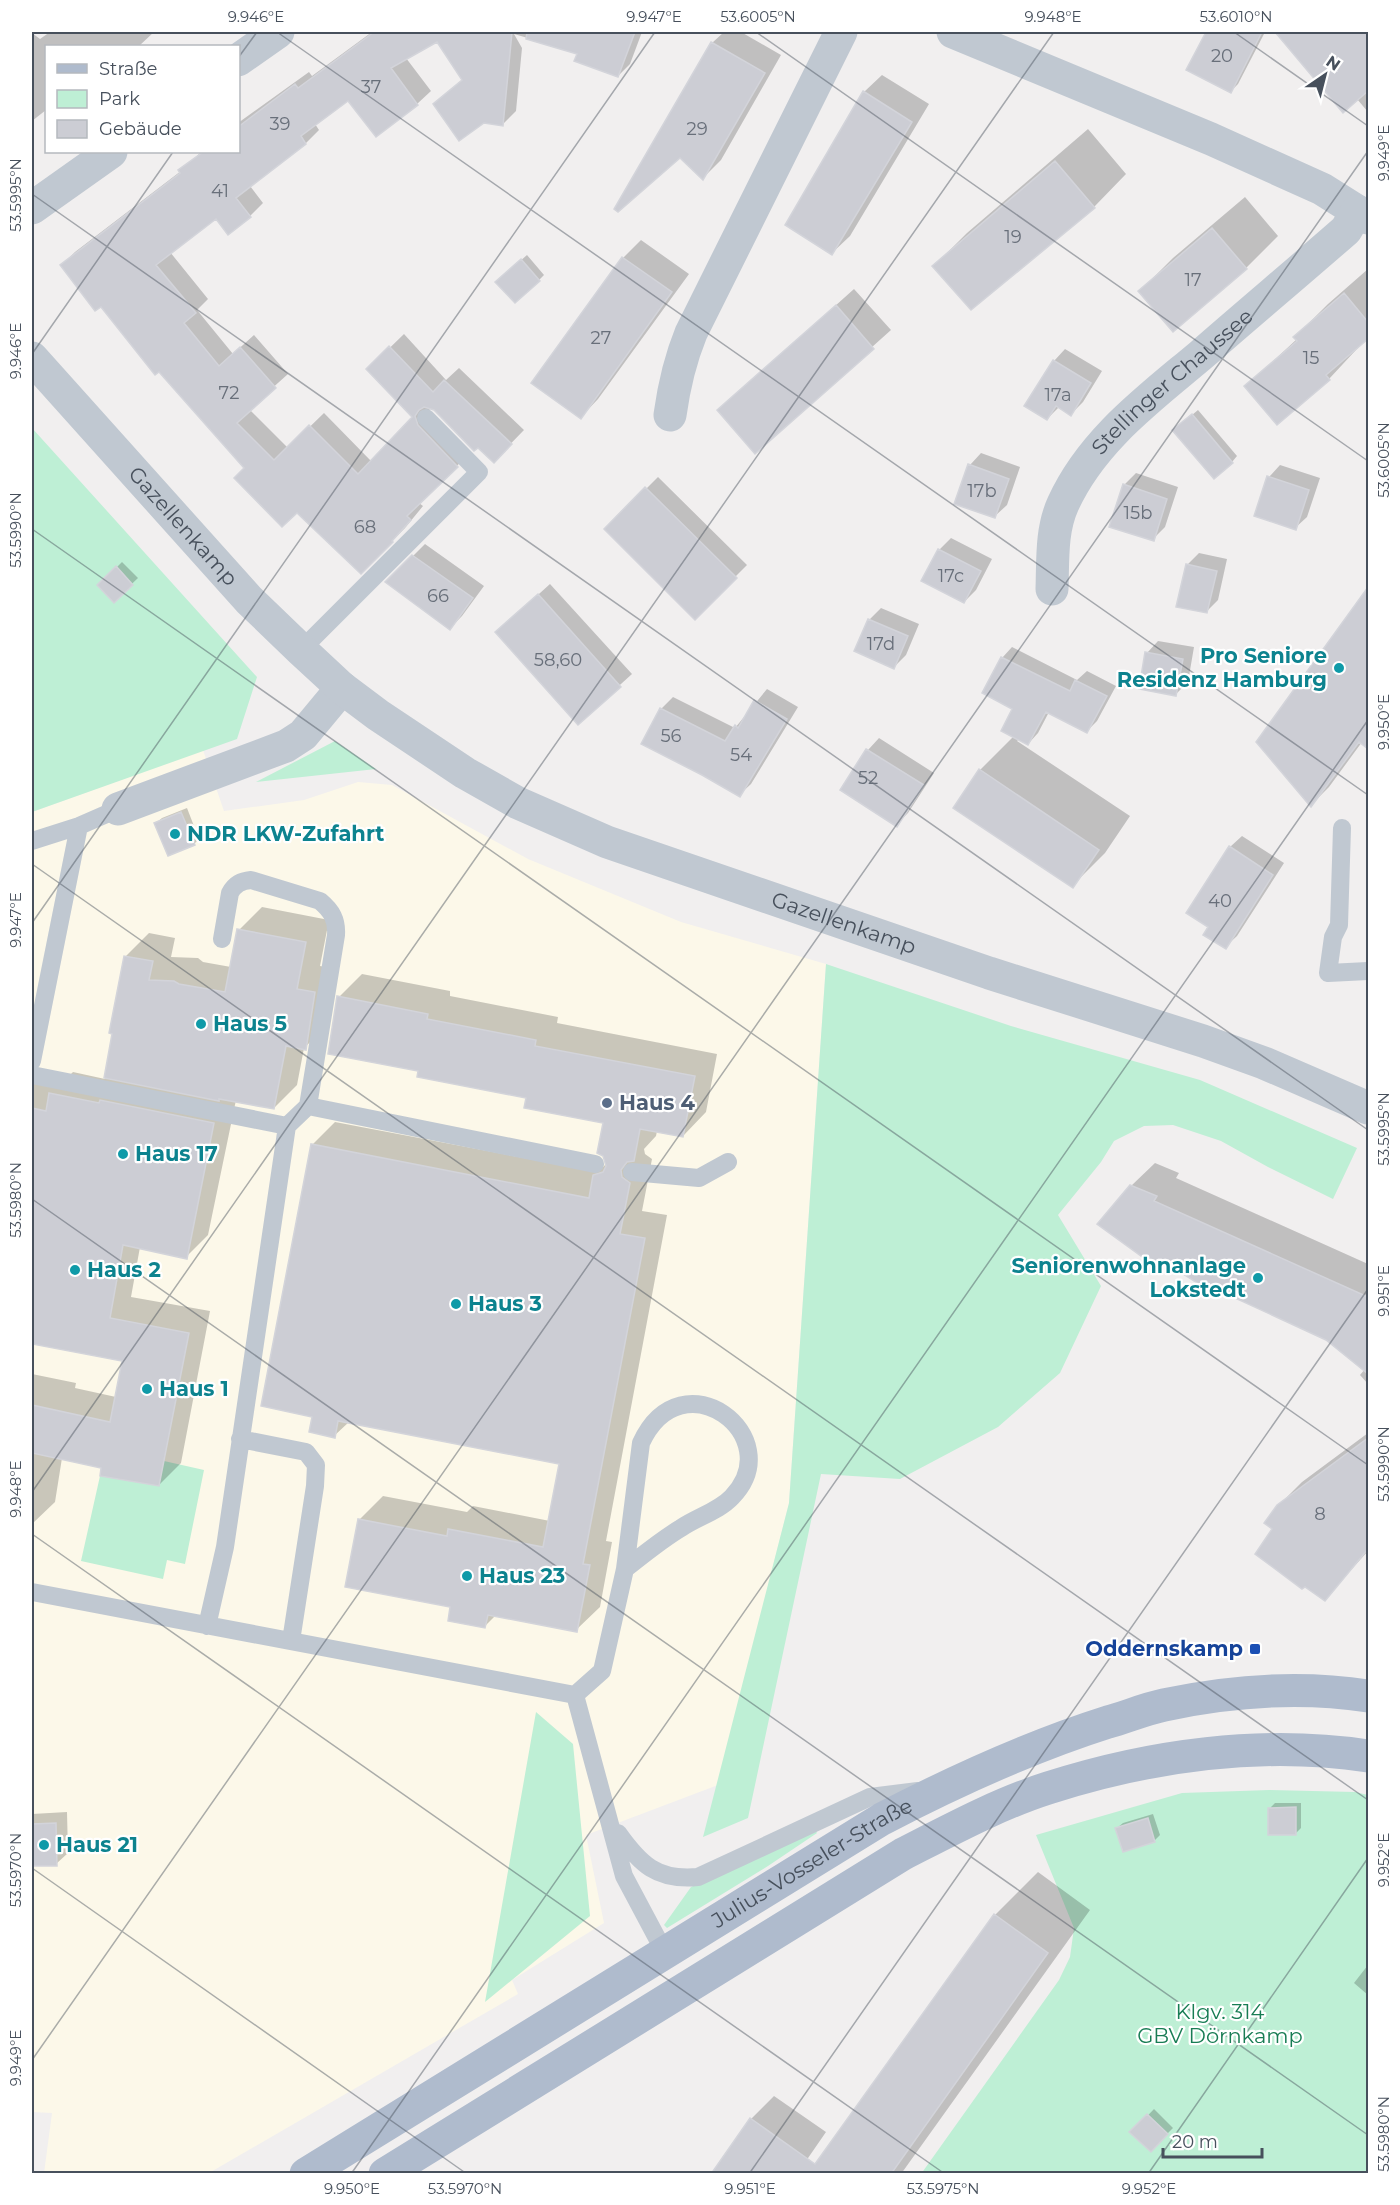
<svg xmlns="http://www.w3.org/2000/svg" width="1400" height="2205" viewBox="0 0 1400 2205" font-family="Montserrat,sans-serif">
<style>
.commercial{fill:#fcf8e9}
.green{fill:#beefd5}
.shadow{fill:#0003}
.building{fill:#cccdd4;stroke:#d3d4da;stroke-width:1.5}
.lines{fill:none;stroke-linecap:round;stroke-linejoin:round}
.service{stroke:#c0c8d1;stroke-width:18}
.minor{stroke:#c0c8d1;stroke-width:33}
.tertiary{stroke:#c0c8d1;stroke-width:33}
.primary{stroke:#afbbcd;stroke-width:33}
.ticks{fill:none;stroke:#47505c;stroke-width:1.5;stroke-opacity:0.45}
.culture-dot{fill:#0f9aa8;stroke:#fff;stroke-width:2}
.service-dot{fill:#5c6f8a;stroke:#fff;stroke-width:2}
.transit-dot{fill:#1a4fb4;stroke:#fff;stroke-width:2}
.labels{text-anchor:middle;stroke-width:4.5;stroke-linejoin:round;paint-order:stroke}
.number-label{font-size:18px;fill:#686f7a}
.street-label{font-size:21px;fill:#47505c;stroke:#fff}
.culture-label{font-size:21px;font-weight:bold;fill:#0d838f;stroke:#fff;text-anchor:start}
.service-label{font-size:21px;font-weight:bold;fill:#4e5e75;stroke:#fff;text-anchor:start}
.transit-label{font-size:21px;font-weight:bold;fill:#164399;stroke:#fff;text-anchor:end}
.park-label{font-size:21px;fill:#187d54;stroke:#fff}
.neatline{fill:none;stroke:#47505c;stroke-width:2}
.ticks-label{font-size:15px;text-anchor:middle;fill:#47505c}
</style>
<rect width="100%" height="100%" fill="#f1efef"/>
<path class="commercial" d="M203,750l21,61 80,-11 54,-18 34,3 136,74 153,63 145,42 -37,539 -71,282 -132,50 18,88 -92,57 6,14 -309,179h-165l8,-60 -20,-1v-1300z"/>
<path class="green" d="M32,428l225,249 -20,62 -205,73z
M335,741l41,28 -120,13z
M826,964l185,62 189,54 157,68 -24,51 -65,-32 -47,-26 -48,-16 -29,1 -30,15 -13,21 -43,53 43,71 -41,87 -62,54 -98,52 -79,-5 -73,344 -45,19 86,-334z
M164,1461l40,9 -19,94 -18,-4 -4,19 -82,-18 19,-85 59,10z
M536,1712l37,32 17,172 -105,86z
M1269,1790l86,2 13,3v378l-447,1 138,-194 11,-23 4,-29 -38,-93 146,-42z
M815,1830l2,3 -49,33 -101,62 -3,-3 27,-38z"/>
<path class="shadow" d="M50,32h104l-15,14h-93v64l-14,11v-88l8,6z
M372,32h270l-12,32 -12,12 -39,-23 -65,-19 8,14 -6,63 -13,13 -68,-20 28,-25 -26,-39 -31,18 25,33 -14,13 -41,31 -27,-36 -34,25 4,6 -13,13 -56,43 13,17 -13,13 -34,1 -46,35 38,47 -11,11 36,44 21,-19 34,39 -39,35 39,39 36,-35 47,48 43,-44 -46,-48 36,-35 42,46 13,-12 65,62 -30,31 -60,-53 -5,-1 1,5 40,41 -51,50 4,3 -18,22 -44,44 -64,-61 -51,-43 -145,-163 -39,-40 13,-13 106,-81 20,-19h37v-29l71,-51 3,4z
M724,32h17l40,23 -60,105 -18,18 -23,-22 -64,53 96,-166z
M1207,32h52l5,2 -26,50 -7,7 -43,-21z
M1277,32h91v80l-11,-13 -14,11z
M882,75l47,29 -79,132 -18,17 32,-161z
M1088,129l38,45 -32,33 -160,59 33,-33z
M1245,197l33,39 -32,32 -106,23 33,-33z
M641,240l48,34 -91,125 -17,18 -48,-34 90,-125z
M527,255l17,20 -5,5 -36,-4z
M1368,269v68l-39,42 -83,7 51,-47 -2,-2 33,-33z
M854,289l37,41 -136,122 -36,-42z
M1065,349l37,22 -19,31 -12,12 -12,-7 -12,12 7,-58z
M1198,410l39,46 -5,6 -52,-37z
M981,453l39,14 -13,38 -12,11 -25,-51z
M1280,465l40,13 -13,39 -12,11 -26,-51z
M1136,473l42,14 -13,40 -12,12 -29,-54z
M658,477l89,88 -52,52 -89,-88z
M951,538l41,21 -16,31 -12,12 -41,-22 17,-31z
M425,544l59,42 -22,30 -12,12 -63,-46z
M1199,553l28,6 -9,41 -12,12 -19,-47z
M122,562l16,16 -24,23 -15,-16z
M550,584l82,90 -54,49 -69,-102z
M1368,591v156l-6,-5 -33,45 -18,18 52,-209z
M881,608l38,16 -13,31 -12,12 -25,-47z
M1158,641l36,6 -6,35 -12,12 -29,-41z
M1012,647l65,33 10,-9 29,15 -19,35 -10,10 -38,-19 -11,21 -10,11 -9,-5 -2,2 113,75 -25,37 -33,33 -92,-116 34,-34v-27l-30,-16 18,-35z
M767,689l31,18 -47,77 -12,11 -78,-86 12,-12 62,31z
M879,738l55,35 -26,40 -12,12 -54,-36 26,-39z
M187,808l12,31 -5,5 -38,-21 6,-5z
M1242,836l42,27 -47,73 -12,11 -15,-20 20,-80z
M262,907l67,13 -9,46 17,3 -9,56 -24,23 -7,37 -23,23 -38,-8 -28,135 -22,22 -46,-10 -9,50 79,14 -29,152 -22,22 -56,-18 -41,-9 -7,44 -23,22v-150l44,9 -1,5 41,9 7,-37 -91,-18v-259l25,5 16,-16 32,7 21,-123 23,-23 26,5 -4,19 27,1 5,4 28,5 8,-37z
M362,974l88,17v5l108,21 -1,6 160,31 -11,58 -23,24 -26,-5 -1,5 -12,13 1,5 7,5 -10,52 25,4 -61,326 6,1 -12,65 -24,23 -80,-15 -11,11 -33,-20 -92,-87 23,-23 84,16 6,-6 77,15 11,-59 -212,-40 -15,14 -20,-21 -2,-270 23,-23 263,50 9,-9 -3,-41 -76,-25 -108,-27 -81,-73z
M1155,1163l24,10 -3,5 192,86v120l-8,-9 5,-6 -234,-183z
M1368,1433v118l-43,48 -51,-70 4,-23 24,-24z
M1275,1803h26v25l-6,6 -25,-26z
M67,1812l1,41 -12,11 -24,1v-51z
M1153,1814l7,21 -6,6 -37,-13 6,-5z
M1038,1872l52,38 -189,264h-91l185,-259z
M32,1963h2l-2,59z
M1368,1965v30l-14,-12z
M774,2096l52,36 -29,42 -46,-55z
M1154,2109l19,19 -22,22 -19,-18z"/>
<path class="building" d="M374,32h138l-9,94 -19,-3 -25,18 -26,-37 29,-24 -25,-38 -46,26 27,37 -42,32 -28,-36 -47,35 5,8 -70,54 15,19 -23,18 -12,-16 -60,46 40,48 -12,10 35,43 21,-19 36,41 -39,35 37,37 35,-35 49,49 54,-57 -46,-48 23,-23 44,46 11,-12 68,64 -18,19 -16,-15 -4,3 -40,-41 -10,-3 -5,3 -4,6 3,9 40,42 -51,49 4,4 -19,21 1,1 -32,32 -64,-61 -15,14 -48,-49 10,-10 -85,-96 -4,3 -54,-68 -6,4 -35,-46 120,-92 -2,-3 25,-18h35v-25l57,-43 3,4z
M527,32h108l-17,45 -44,-16 3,-7 -51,-15z
M1206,32h56l-31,61 -45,-23z
M1275,32h93v59l-25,22z
M711,42l54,31 -62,107 -23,-22 -62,54 -4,-3z
M863,91l49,31 -80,133 -47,-30z
M1055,161l40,47 -124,102 -39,-44z
M1212,228l35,41 -74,63 -35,-41z
M622,257l50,35 -91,127 -50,-36z
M521,259l19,22 -25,22 -20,-21z
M1344,293l24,29v17l-42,36 4,5 -53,45 -33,-39 53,-45 -4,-4z
M836,305l38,44 -119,105 -38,-44z
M1053,360l38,23 -20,33 -15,-10 -9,14 -23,-14z
M1192,414l41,49 -19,16 -42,-49z
M968,464l41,15 -14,39 -41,-14z
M1267,476l42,14 -13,40 -42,-14z
M1123,484l44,15 -13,42 -45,-14z
M645,487l92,91 -42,42 -91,-91z
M938,549l43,22 -17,32 -43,-22z
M412,555l61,43 -23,32 -65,-48z
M1186,564l31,7 -10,42 -31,-6z
M116,566l17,19 -19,18 -17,-18z
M1368,587v162l-9,-7 -48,65 -55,-65z
M538,594l83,93 -43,38 -83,-93z
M868,619l40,17 -14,33 -40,-18z
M1145,652l38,7 -7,37 -37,-7z
M1001,657l69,34 5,-11 32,16 -20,37 -41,-21 -18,33 -27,-14 11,-22 -30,-16z
M754,700l33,19 -47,78 -38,-22 -61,-31 19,-36 65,33 10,-16 3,3z
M866,749l58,36 -27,42 -57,-37z
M979,769l120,81 -26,38 -120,-80z
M181,812l14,33 -27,11 -14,-33z
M1229,846l44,29 -47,74 -23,-14 5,-8 -22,-14z
M237,929l69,13 -9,47 18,3 -9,58 -20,-4 -12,63 -55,-10v2l-115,-23 8,-44 -3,-1 15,-77 29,5 -4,19 25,1 5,3 46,8z
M337,996l91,18 -1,5 109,21 -1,6 160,30 -12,61 -43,-8 -6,32 -7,1 -6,8 1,7 8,6 -10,51 25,4 -62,326 7,1 -13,67 -89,-17 -3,13 -37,-7 2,-14 -105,-20 13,-68 89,17 1,-7 95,18 16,-83 -221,-43 -3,17 -26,-6 3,-15 -51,-11 50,-262 278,54 4,-23 10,-3 3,-6 -3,-10 -6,-3 6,-30 -79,-15 2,-10 -109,-21 1,-6 -90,-17z
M49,1093l50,10 1,-3 114,23 -27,136 -64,-14 -13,73 79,15 -30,153 -59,-10 1,-8 -69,-15v-48l78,17 12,-61 -90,-17v-236l14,3z
M1130,1185l27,11 -3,5 214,96v77l-42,-34 -106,-49 -3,5 -46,-30 -19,-2 -55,-40z
M1368,1438v111l-43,52 -20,-14 -3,2 -47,-35 17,-25 -8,-6 13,-18z
M1296,1807v28h-28v-27z
M1148,1818l7,24 -32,10 -8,-24z
M56,1823l1,43h-25v-42z
M994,1914l54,39 -157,221h-180l39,-56 65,46z
M1147,2114l21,20 -17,18 -22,-20z"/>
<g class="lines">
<path class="service" d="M301,650l178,-178 -53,-54
M1342,828l-3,97 -6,12 -5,36 40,-2
M32,841l47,-15 39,-17
M222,939l8,-46c5,-9 11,-12 21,-13l69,21c12,10 17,19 16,34l-28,171
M32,1061l47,-235
M32,1075l255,51
M632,1172l67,6 29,-16
M240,1439l66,13 10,13 -1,21 -24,155
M32,1592l543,103 49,181 41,77
M207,1626l18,-79 62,-421 21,-20 287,58
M575,1695l27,-24 23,-102 16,-126c41,-89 149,-6 91,54 -13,14 -35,20 -51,31 -20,12 -38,27 -56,41
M618,1833c22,31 39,48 80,44l172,-80 48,-6"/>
<g class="minor">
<path d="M953,32l258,107 111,50 46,29"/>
<path d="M238,60l40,-28"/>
<path d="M32,208l79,-56"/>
<path d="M670,415c4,-29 10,-55 21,-82l150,-301"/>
<path id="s1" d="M1052,589c1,-28 -1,-59 11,-85 29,-64 87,-106 138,-149 48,-42 97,-83 145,-125l11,-19"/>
<path d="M118,809l168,-63 17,-11 39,-47"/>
</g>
<path class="tertiary" id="s2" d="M32,358l217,242 52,50 41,38 36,27 87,58 53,30 89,39 382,131 214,68 61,22 104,45"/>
<g class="primary">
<path id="s3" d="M306,2174l576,-355c73,-38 147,-72 226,-97 18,-5 37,-13 56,-17 66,-14 138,-19 204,-9"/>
<path d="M385,2174l518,-320c47,-24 95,-50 145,-66 103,-33 214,-48 320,-32"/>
</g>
</g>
<path class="ticks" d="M277,32l1091,763M756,32l612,429M1234,32l134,94M238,58l19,-26M32,194l1336,936M32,354l141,-202M32,529l1336,936M32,864l1336,936M32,923l623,-891M32,1199l1336,936M32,1492l1022,-1460M32,1534l913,640M32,1868l435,306M32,2060l1336,-1909M351,2174l1017,-1454M749,2174l619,-885M1148,2174l220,-316"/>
<g class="culture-dot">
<circle cx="1339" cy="668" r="6"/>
<circle cx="175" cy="834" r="6"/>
<circle cx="201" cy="1024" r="6"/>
<circle cx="123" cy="1154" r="6"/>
<circle cx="75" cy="1270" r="6"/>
<circle cx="1258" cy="1278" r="6"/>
<circle cx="456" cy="1304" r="6"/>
<circle cx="147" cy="1389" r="6"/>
<circle cx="467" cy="1576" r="6"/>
<circle cx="44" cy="1845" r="6"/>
</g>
<circle class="service-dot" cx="607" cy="1103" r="6"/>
<rect class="transit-dot" x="1249" y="1643" width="12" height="12" rx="3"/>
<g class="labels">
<g class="number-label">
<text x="1222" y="62">20</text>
<text x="371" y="93">37</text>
<text x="280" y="130">39</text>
<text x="697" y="135">29</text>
<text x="220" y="197">41</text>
<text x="1013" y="243">19</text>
<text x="1193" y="286">17</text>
<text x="601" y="344">27</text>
<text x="1311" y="364">15</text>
<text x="229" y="399">72</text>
<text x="1058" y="401">17a</text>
<text x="982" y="497">17b</text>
<text x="1138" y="519">15b</text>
<text x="365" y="533">68</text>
<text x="951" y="582">17c</text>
<text x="438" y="602">66</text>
<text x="881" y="650">17d</text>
<text x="558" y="666">58,60</text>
<text x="671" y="742">56</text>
<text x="741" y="761">54</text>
<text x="868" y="784">52</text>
<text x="1220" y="907">40</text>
<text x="1320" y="1520">8</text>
</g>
<g class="street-label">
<text dy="7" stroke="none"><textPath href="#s1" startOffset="252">Stellinger Chaussee</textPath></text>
<text dy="7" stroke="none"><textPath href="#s2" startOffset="226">Gazellenkamp</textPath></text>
<text dy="7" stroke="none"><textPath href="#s2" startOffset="1011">Gazellenkamp</textPath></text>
<text dy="7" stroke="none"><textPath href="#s3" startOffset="594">Julius-Vosseler-Straße</textPath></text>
</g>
<g class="culture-label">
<text x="1327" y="663" text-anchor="end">Pro Seniore<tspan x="1327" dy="24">Residenz Hamburg</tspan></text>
<text x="187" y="841">NDR LKW-Zufahrt</text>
<text x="213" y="1031">Haus 5</text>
<text x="135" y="1161">Haus 17</text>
<text x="1246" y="1273" text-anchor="end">Seniorenwohnanlage<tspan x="1246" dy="24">Lokstedt</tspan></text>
<text x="87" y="1277">Haus 2</text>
<text x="468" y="1311">Haus 3</text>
<text x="159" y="1396">Haus 1</text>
<text x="479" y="1583">Haus 23</text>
<text x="56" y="1852">Haus 21</text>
</g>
<g class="service-label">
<text x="619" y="1110">Haus 4</text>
</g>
<g class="transit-label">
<text x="1243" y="1656">Oddernskamp</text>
</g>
<g class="park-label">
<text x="1220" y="2019">Klgv. 314<tspan x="1220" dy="24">GBV Dörnkamp</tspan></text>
</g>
</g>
<rect width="1400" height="2205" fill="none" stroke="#ffffff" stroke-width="66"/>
<rect x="45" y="45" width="195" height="108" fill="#ffffff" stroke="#b5b9be" stroke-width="1.5"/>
<rect x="57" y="64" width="30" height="9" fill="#afbbcd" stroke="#b5b9be" stroke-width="1.5"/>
<text x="99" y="75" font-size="18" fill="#47505c">Straße</text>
<rect x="57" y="90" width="30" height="18" fill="#beefd5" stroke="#b5b9be" stroke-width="1.5"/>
<text x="99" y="105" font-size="18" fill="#47505c">Park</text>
<rect x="57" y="120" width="30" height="18" fill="#cccdd4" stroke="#b5b9be" stroke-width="1.5"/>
<text x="99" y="135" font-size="18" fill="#47505c">Gebäude</text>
<g transform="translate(1325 75) rotate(35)" stroke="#ffffff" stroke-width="4.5" paint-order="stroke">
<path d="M0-4.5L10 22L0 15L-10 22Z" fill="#47505c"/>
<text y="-9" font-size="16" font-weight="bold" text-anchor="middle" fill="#47505c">N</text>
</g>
<path d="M1163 2148v9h99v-9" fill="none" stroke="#47505c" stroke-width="3"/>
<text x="1172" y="2148" font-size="18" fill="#47505c" stroke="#ffffff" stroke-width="4.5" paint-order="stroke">20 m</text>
<rect x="33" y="33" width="1334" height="2139" class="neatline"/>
<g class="ticks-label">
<text x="256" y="22">9.946°E</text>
<text x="654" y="22">9.947°E</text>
<text x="758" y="22">53.6005°N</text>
<text x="1053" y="22">9.948°E</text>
<text x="1236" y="22">53.6010°N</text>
<text transform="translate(1384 153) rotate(-90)" y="5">9.949°E</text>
<text transform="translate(16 195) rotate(-90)" y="5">53.5995°N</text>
<text transform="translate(16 351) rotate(-90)" y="5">9.946°E</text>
<text transform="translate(1384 460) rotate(-90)" y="5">53.6005°N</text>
<text transform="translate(16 530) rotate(-90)" y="5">53.5990°N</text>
<text transform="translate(1384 722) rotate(-90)" y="5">9.950°E</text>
<text transform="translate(16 920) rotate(-90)" y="5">9.947°E</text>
<text transform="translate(1384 1129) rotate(-90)" y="5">53.5995°N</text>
<text transform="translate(16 1200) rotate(-90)" y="5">53.5980°N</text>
<text transform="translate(1384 1291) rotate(-90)" y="5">9.951°E</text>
<text transform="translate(1384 1464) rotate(-90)" y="5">53.5990°N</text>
<text transform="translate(16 1489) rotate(-90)" y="5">9.948°E</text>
<text transform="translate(1384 1860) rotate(-90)" y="5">9.952°E</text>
<text transform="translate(16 1870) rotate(-90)" y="5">53.5970°N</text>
<text transform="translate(16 2058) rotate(-90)" y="5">9.949°E</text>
<text transform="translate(1384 2134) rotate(-90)" y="5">53.5980°N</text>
<text x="352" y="2194">9.950°E</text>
<text x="465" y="2194">53.5970°N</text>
<text x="750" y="2194">9.951°E</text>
<text x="943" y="2194">53.5975°N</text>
<text x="1149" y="2194">9.952°E</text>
</g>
</svg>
